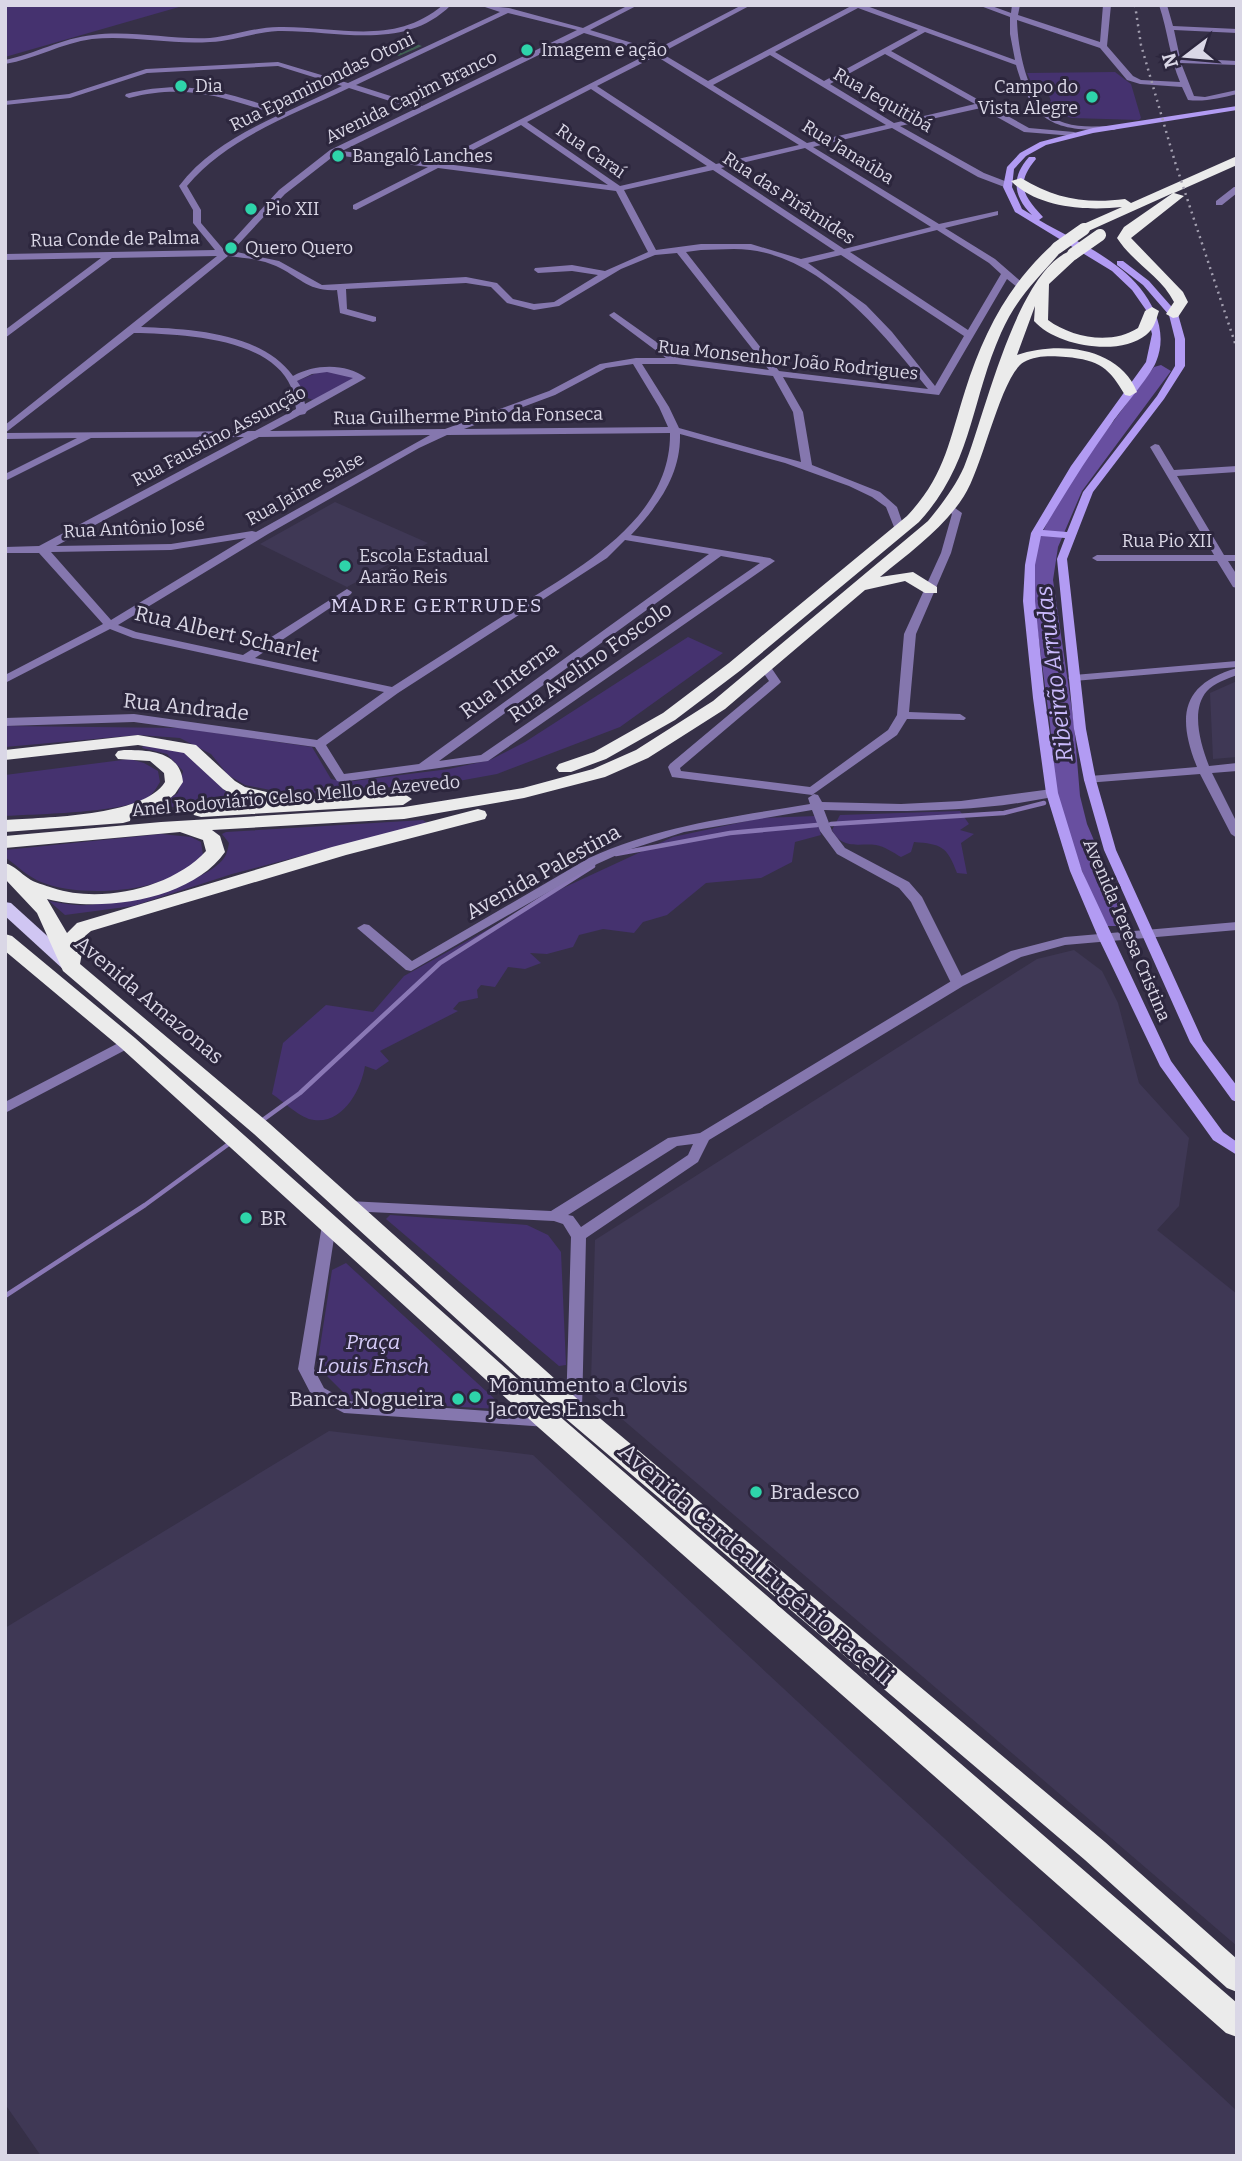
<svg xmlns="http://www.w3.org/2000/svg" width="1242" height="2161" viewBox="0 0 1242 2161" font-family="Bitter,serif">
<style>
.built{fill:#3f3855}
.green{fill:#45326f}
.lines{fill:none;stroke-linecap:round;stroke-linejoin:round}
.stream-far1{stroke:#8a78b5;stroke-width:3.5}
.stream{stroke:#8a78b5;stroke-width:4.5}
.river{fill:#684fa0;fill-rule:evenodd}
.building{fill:#416055}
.minor{fill:#8577ae;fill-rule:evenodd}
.tertiary{fill:#8577ae;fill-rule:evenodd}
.secondary{fill:#b29bf3;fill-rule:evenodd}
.primary{fill:#d0c6f3;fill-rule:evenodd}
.motorway{fill:#ebebeb;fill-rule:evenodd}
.rail{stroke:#a29eaf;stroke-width:2.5;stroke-dasharray:2 4.5;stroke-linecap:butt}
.motorway-bridge{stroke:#ebebeb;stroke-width:12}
.poi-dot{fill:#2ed4aa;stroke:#2c263d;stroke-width:2.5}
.labels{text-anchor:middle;stroke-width:6;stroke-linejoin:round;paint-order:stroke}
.far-poi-label{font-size:18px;fill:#dad7e6;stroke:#2c263d;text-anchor:start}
.far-street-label{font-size:18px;fill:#dad7e6;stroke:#2c263d}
.far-neighbourhood-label{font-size:19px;letter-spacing:2px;fill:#e0daf8;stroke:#2c263d}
.street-label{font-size:21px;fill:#dad7e6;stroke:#2c263d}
.poi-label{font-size:21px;fill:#dad7e6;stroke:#2c263d;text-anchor:start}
.park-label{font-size:21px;font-style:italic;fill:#d5cbf8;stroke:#2c263d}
.water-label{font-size:23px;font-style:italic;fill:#cabafc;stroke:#2c263d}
.near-street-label{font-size:24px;fill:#dad7e6;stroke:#2c263d}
</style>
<rect width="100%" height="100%" fill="#363047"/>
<path class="built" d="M335,502l93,41 -81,44 -87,-43z
M1237,681v76l-24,2 -3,-66z
M1074,950l28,21 16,32 21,80 50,55 -10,68 -22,24 80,64v652l-643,-551 -3,-13 4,-142 442,-281z
M329,1431l204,24 704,656v45h-1196l-36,-52v-476z"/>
<path class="green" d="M5,5h181l-181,52z
M1115,72l16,12 10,34 -2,2 -67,-2 -9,-2 -3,-7h-14l-2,-3 7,-5 -3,-8h-12l-9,-20z
M321,371l26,2 11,7 -45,20 -11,-4 -5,-15z
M688,637l35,16 -103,74 -123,47 -44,8 -158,13 -50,-10 -17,-10 -17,-21 -31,-16 -41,-3 -134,12v-21l178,2 129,19 19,32 14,3 104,-13 41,-9 35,-18z
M143,746l34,4 12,4 39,40 18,8 -91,6 23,-15 5,-22 -16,-17 -25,-6z
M130,759l14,4 14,8 2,11c-3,5 -6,10 -10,14 -20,17 -115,18 -145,20v-41z
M960,811l9,13 -9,6 14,4 -13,9 6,31 -10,-1c-10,-27 -16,-29 -43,-31l-3,10 -10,5c-7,-4 -17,-11 -25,-12 -17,-2 -34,5 -44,-15l8,-15z
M816,816l5,19 -26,7 -3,20 -31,16 -55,5 -39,32 -24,7 -9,11 -31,-4 -24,6 -6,12 -26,7 -17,-1 11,10 -16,6 -17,-2 -13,20 -14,-2 -4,5 1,8 -19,4 -6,7 5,2 -78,40 9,10 -13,9 -11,-4c-4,24 -22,58 -51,54 -13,-1 -31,-19 -42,-26l11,-51 43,-38 47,7 31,-36 159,-88 110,-51 88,-19z
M423,820l4,3 -195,51 -99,32 -68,9 -16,-14c13,2 24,5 38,4 32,-2 118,-20 137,-47 3,-4 4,-10 5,-15l-7,-9 4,-2z
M161,834l30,3 10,5 2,13c-31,38 -120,44 -162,27 -13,-5 -25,-17 -36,-25v-7z
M390,1215l137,10 21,10 13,17 5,113 -7,1 -173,-147z
M346,1263l152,139v7l-146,-8 -35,-35 15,-96z"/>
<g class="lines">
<path class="stream-far1" d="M1057,798l11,-2"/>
<path class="stream" d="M831,824l173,-11 40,-10
M616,854l114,-21 87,-8
M260,1122l40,-29 140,-130 153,-97
M5,1296l140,-91 85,-62"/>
<path class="river" d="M1161,365l10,6 -89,120 -24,56 -5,33 21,144 6,72 7,28 41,96 -4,6h-18l-4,-6 -39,-96 -7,-28 -6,-72 -19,-144 5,-33 26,-57 92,-123z"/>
</g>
<path class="building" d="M402,39l20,7 -23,10 -22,-7z"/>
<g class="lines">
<path class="minor" d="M443,5h8c-47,47 -113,25 -173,26 -23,1 -45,10 -68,11 -39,3 -78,-7 -118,-3 -30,4 -57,20 -87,25v-4c30,-6 57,-22 88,-25 39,-5 78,5 117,3 24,-2 45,-11 69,-11 59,-1 114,20 164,-22z
M479,5l30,3 74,20 46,-23h9l-48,25 65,20 87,-45h9l-90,48 47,28 145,-76h11l151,55 -5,-26v-17l-32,-12h11l22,8 1,-8h8l-2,10 82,27 3,-37h8l-4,41 26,30 8,4 39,2c-10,-24 -12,-50 -21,-77h8l6,21 64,3v4l-63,-3 6,28 57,3v4l-56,-2 13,33 11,1 32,-7v4c-17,4 -32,8 -49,6l-6,-13 -42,-3 -13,-4 -27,-32 -83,-28c1,32 12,92 48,103 15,5 33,3 49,3l4,2 -4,2c-58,1 -81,-5 -98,-65l-91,-33 -34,19 138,77 45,4 4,2 -4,2 -50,-4 -43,-24 -81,18 84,47 26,10 1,2 -4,3 -29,-11 -86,-49 -79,19 126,77 59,-13v4l-53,13 50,31 30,26 -8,2 -10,-8 -68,116 -156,-18 20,35 9,53 68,27 17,15 8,23 -1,2h-8l-10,-25 -14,-10 -23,-11 -64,-23 -105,-29c1,41 -22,72 -49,101l139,23 5,3 -287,200 -147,21 -4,-1 -22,-34 -181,-25 -129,4v-8l129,-4 183,26 67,-48 -251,-54 -23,-9 -105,54v-8l98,-51 -64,-71h-34v-6l34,-1 205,-109 -153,1 -86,43v-7l72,-36 -72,1v-6l250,-2 41,-22c-1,-7 -2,-15 -5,-22 -21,-50 -111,-53 -157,-54l-129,100v-8l212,-169 -105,2 -107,80v-8l96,-72 -96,2v-6l210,-4 -22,-27v-13l-14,-24c26,-34 62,-53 100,-71 -55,-17 -91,-32 -150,-17l-4,-2 1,-2c62,-16 101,-1 160,18l56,-26 -64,-20 -131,7 -77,25 -65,7v-4l64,-7 77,-25 132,-7 70,21 152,-71zM858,8l60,22 -94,51 -49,-29zM508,13l69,17 -155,76 -66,-21zM584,33l66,20 -215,110 -93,-12zM885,54l90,50 -81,19 -64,-39zM770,55l116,70 -79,18 -94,-58zM656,56l143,89 -83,19 -119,-78zM349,88l66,21 -85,41 -51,40 -55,60 -23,-27v-13l-14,-24c41,-49 106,-71 162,-98zM591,89l116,77 -87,20 -93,-64zM521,125l87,60 -162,-21zM805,148l126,79 -87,22 -123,-81zM335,155l93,12 -75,38v4l3,1 82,-42 178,23 32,61 -43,19 -33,-6 -37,3 -1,2 4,3 34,-2 26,4 -44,27 -20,2 -21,-5 -16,-16 -31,-6 -144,8 -43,-24 -47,-10 53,-57zM713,170l122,81 -34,8 -50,-15h-50l-45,6 -32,-60zM937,230l52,33 12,11 -33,56 -118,-78zM701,250c16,0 33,-2 49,0 74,9 134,84 178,139l-149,-18 -93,-119zM677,253l92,117 -90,-12 -65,-46 -5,3 2,2 55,41h-30l-36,6 -51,27 -104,38 -175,2 30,-16 5,-1 2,-3 59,-33c-20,-15 -51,-14 -73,-2 -32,-44 -103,-47 -152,-49l87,-71c16,2 33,3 48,10 24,11 32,26 61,24l3,23 33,9 3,-1v-4l-29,-8 -1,-20 120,-6 25,4 16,16 27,7 25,-4 62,-37 34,-14zM841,255l123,81 -29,50 -43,-54 -26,-27 -58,-42zM633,364l26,43 9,20 -204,2 91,-34 51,-27zM642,364h34l97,12 20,36 8,50 -122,-34 -10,-21zM327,372l26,6 -48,26 -4,-17 -4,-6 15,-7zM670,433c1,87 -92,135 -156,176 -41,26 -81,52 -122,78l-137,-29 96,-64 1,-2 -5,-3 -104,66 -107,-23 -18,-7 150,-91 151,-86 28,-13zM430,435l-174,97 -4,-1 -81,13 -115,2 203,-109zM246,538l-135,82 -60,-68 120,-2zM625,540l84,14 -290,210 -75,10 -18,-29 72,-52 209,-135zM721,556l39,7 -279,192 -42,6z
M1234,187h3v6l-15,12h-6v-4z
M1155,444l4,1 15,25 63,-4v6l-60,4 47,79h13v6h-9l9,14v13l-4,-1 -16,-26h-120l-5,-3 5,-3h117l-64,-108z
M948,503l14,10 -11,40 -35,81 -7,78 51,2 6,4 -2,2 -57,-1 -10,16 -85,60 -140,-18 -4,-10 2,-3 99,-83 -11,-16 6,-3 4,1 13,19 -2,2 -99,84 1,3 129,16 78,-57 9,-15 7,-81 37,-81 11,-39 -9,-8z
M1237,661v6l-163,14 -6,-3 6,-3z
M1237,668v7c-10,4 -23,8 -30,16 -17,19 -6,54 2,75l28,-3v8l-25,2 25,50v15l-6,-4 -31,-60 -114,9 -2,-3 6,-4 107,-9c-20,-50 -16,-83 40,-99z
M1052,789l6,4 -2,3c-75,17 -155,16 -232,14l8,21 13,17 64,34 13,15 43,86 -7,4 -7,-4 -40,-81 -12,-14 -62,-34 -17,-23 -8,-21 -128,22 -56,18 -31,14 -186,107 -5,-1 -49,-42 7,-4 5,1 43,36 177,-103c73,-33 143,-41 221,-54l-2,-6 6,-4 4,1 4,7 79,2 60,-3z
M128,1038l5,2 2,3 -2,3 -128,67v-11z
M329,1220l5,1 2,4 -22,144 10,19 23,13 200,14 6,2 2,4 -2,4 -6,2 -203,-14 -32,-17 -14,-27 24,-144 2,-4z"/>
<path class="tertiary" d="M1237,922v8l-172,15 -44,12 -58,29 -254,154 -11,22 -112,76 -4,173 -2,4 -6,2 -6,-2 -2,-4 5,-174 -8,-13 -9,-3 -206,-10 -5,-1 -2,-4 2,-4 5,-1 203,10 117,-73 32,-5 253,-153 58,-29 54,-14zM693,1144l-5,11 -107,72 -8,-11 -5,-1 109,-69z"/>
<path class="secondary" d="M1237,106v4l-144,23 -47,12 -20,11 -12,13 -2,18 10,22 10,6c-19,-19 -21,-38 -3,-58h6l1,2c-21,25 -13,36 7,58l-4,3c34,20 76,37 101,68 17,21 27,48 16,74 -7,16 -33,45 -44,61 -25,35 -47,70 -69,107l24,2 16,-40 74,-96 18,-30v-27l-6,-24 -26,-30 -26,-20v-4h6l26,20 29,33 7,25v27l-21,33 -71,93 -26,67 19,170 10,51 20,70 87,191 34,45v16l-5,-2 -42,-58 -86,-192 -20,-70 -10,-51 -17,-170 8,-21 -24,-2 -6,29v36l10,97 13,95 24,78 89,190 52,71 14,10v13l-24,-15 -53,-74 -62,-129 -28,-66 -24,-78 -13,-95 -10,-97 2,-36 6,-32 40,-67 75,-104 6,-28 -6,-24 -14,-20 -20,-19 -97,-59 -12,-25 4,-20 13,-14 20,-11 53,-14z"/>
<path class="primary" d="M5,902l6,1 65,59 2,4 -2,4h-12l-59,-54z"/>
<path class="motorway" d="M1237,156v9l-63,28 10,3 -53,42 52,54 5,10 -10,15 -5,1 -7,-4 8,-12c-13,-26 -41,-39 -57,-64l7,-11 49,-34 -89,40 -5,-1v-6l43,-19c-36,4 -84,1 -111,-26l10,-3c34,21 65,26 104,21l6,4z
M1052,245l12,3c-26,31 -46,47 -63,85 -31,70 -28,130 -82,189l-178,148 -66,50 -69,39 -35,13h-12l-3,-4 3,-4 35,-12 69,-39 66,-50 178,-147c38,-40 42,-75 58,-125 18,-57 43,-106 87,-146z
M1073,250l7,4 -2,3 -29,27 -1,36c24,18 64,25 90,8l7,-17 7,-4 7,4c-3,9 -5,18 -13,24 -27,22 -90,11 -112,-14l1,-15 -18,49c42,-14 102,-8 120,37l-7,4 -5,-1c-16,-27 -25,-35 -59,-38 -13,-1 -30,-2 -42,5 -23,13 -41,105 -60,134 -21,33 -54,56 -84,81l33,-5 24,15v6h-12l-20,-12 -40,9 -140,119 -77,49 -43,19 -81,21 -120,21 -192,11 8,6 5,16c-33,48 -125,61 -178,47l20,34 10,-10 255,-76 146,-38 7,2 2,4 -2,4 -139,36 -255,76 -6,5 -5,28 190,160 313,280 522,438 132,117v33l-10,-4 -142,-128 -520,-442 -311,-284 -191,-163 -26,-58 -32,-34v-16c10,3 15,10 23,15 6,5 17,7 25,10 48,16 119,0 153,-37l-3,-11 -23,-8 -175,16v-12l156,-14 243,-15 119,-19 70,-19 43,-19 77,-49 215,-180c14,-17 27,-34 36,-54 21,-51 53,-200 109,-217z
M138,735l58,10 39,36 10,6 34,8 2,6 122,-8 9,6 -9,6 -202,12 -7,-2 -2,-4 2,-4 68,-5 -29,-7 -10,-6 -39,-36 -46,-8 -133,15v-10z
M124,750c25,0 56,1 59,32l-8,12 -14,12 -30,9 -1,6 -7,2 -118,9v-12c40,-3 138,-3 160,-38l-1,-9 -14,-12 -32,-2 -3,-4 3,-4z
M5,934l7,2 123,102 422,376 680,589v34l-11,-4 -687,-605 -418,-380 -116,-97z"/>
<path class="rail" d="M1135,5l6,40 34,117 62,187"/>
<path class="motorway-bridge" d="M1057,248l27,-19
M1073,254l27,-19"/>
</g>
<g class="poi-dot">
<circle cx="527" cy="50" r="7"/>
<circle cx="181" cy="86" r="7"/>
<circle cx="1092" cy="97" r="7"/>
<circle cx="338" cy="156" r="7"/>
<circle cx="251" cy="209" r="7"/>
<circle cx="231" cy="248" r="7"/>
<circle cx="345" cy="566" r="7"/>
<circle cx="246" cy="1218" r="7"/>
<circle cx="475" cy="1397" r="7"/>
<circle cx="458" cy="1399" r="7"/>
<circle cx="756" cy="1492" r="7"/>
</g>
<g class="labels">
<g class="far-poi-label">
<text x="541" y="56">Imagem e ação</text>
<text x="195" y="92">Dia</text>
<text x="1078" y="93" text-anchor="end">Campo do<tspan x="1078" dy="21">Vista Alegre</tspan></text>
<text x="352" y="162">Bangalô Lanches</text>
<text x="265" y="215">Pio XII</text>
<text x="245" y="254">Quero Quero</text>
<text x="359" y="562">Escola Estadual<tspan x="359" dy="21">Aarão Reis</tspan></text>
</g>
<g class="far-street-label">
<text transform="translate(322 82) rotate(-26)" y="6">Rua Epaminondas Otoni</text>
<text transform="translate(411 97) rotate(-26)" y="6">Avenida Capim Branco</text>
<text transform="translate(883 100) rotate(30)" y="6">Rua Jequitibá</text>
<text transform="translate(591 151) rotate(35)" y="6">Rua Caraí</text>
<text transform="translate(848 152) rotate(32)" y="6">Rua Janaúba</text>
<text transform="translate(789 198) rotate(33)" y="6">Rua das Pirâmides</text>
<text transform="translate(115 239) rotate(-1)" y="6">Rua Conde de Palma</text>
<text transform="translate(788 360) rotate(6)" y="6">Rua Monsenhor João Rodrigues</text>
<text transform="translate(468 416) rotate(-1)" y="6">Rua Guilherme Pinto da Fonseca</text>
<text transform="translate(219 436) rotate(-28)" y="6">Rua Faustino Assunção</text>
<text transform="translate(305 489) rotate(-29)" y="6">Rua Jaime Salse</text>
<text transform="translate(134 528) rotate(-3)" y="6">Rua Antônio José</text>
<text x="1167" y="547">Rua Pio XII</text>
<text transform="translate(296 796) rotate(-5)" y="6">Anel Rodoviário Celso Mello de Azevedo</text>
<text transform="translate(1127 930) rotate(67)" y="6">Avenida Teresa Cristina</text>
</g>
<g class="far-neighbourhood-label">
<text x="437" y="612">MADRE GERTRUDES</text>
</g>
<g class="street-label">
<text transform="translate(227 634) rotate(13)" y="7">Rua Albert Scharlet</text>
<text transform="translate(590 662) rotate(-35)" y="7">Rua Avelino Foscolo</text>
<text transform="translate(509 680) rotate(-36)" y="7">Rua Interna</text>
<text transform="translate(186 707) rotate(6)" y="7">Rua Andrade</text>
<text transform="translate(543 872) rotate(-29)" y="7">Avenida Palestina</text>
<text transform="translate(149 1000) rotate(40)" y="7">Avenida Amazonas</text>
</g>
<g class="poi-label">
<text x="260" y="1225">BR</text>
<text x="489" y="1392">Monumento a Clovis<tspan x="489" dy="24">Jacoves Ensch</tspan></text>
<text x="444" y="1406" text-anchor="end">Banca Nogueira</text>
<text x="770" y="1499">Bradesco</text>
</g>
<g class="park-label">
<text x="373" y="1349">Praça<tspan x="373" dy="24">Louis Ensch</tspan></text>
</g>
<g class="water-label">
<text transform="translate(1054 674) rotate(-97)" y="8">Ribeirão Arrudas</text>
</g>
<g class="near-street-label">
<text transform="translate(756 1564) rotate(41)" y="8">Avenida Cardeal Eugênio Pacelli</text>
</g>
</g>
<rect width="1242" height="2161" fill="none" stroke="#dad7e6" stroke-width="14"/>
<g transform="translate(1186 56) rotate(254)" stroke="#2c263d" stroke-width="5" paint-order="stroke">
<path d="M0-5L12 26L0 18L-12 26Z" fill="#dad7e6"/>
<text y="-10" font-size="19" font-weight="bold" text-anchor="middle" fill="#dad7e6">N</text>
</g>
</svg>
